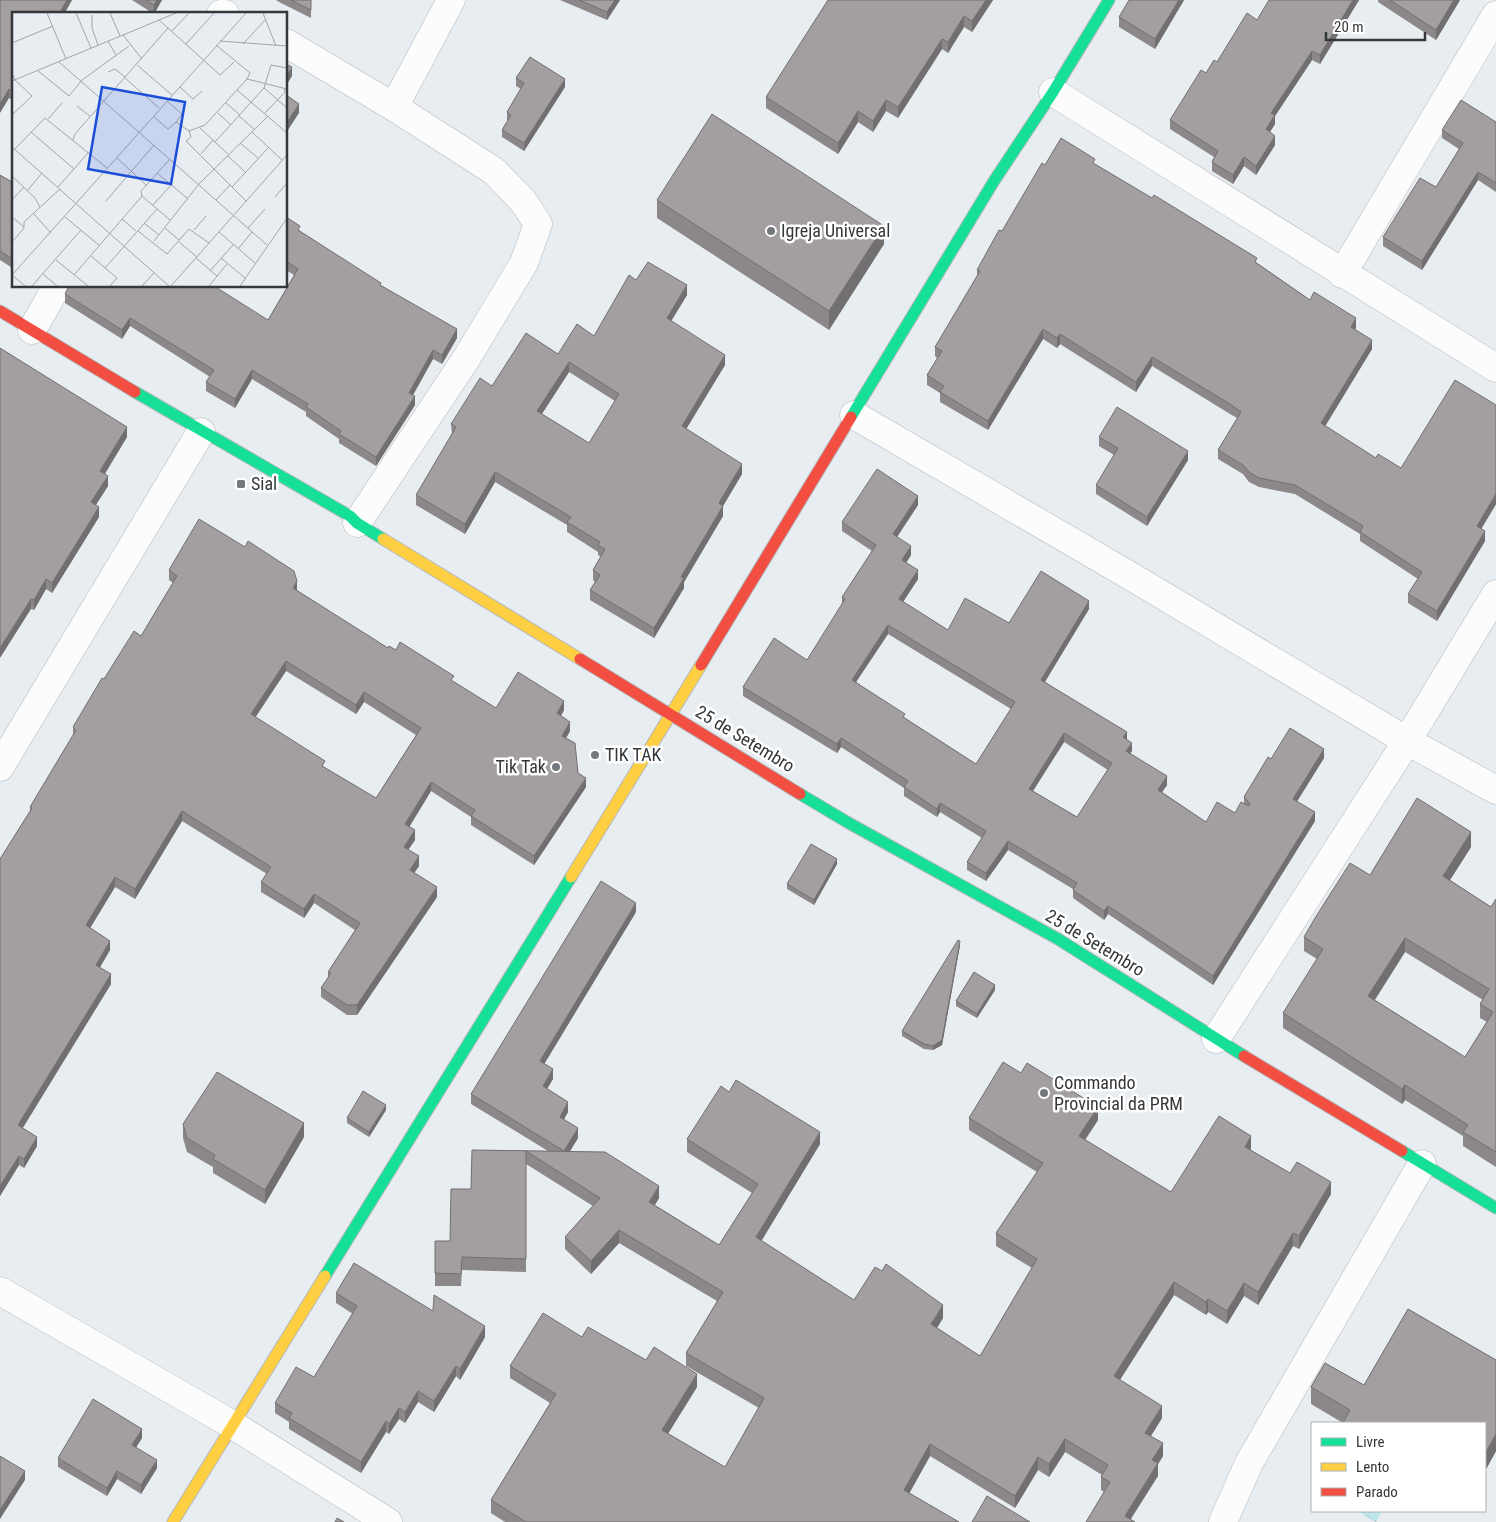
<svg xmlns="http://www.w3.org/2000/svg" width="1496" height="1522" viewBox="0 0 1496 1522" font-family="'Roboto Condensed',sans-serif">
<style>
.water{fill:url(#water-waves)}
.lines{fill:none;stroke-linecap:round;stroke-linejoin:round}
.street-casing{stroke:#b4b8bb;stroke-width:29}
.fast-casing{stroke:#b4b8bb;stroke-width:13}
.slow-casing{stroke:#b4b8bb;stroke-width:13}
.jam-casing{stroke:#b4b8bb;stroke-width:13}
.street{stroke:#fcfcfd;stroke-width:28}
.fast{stroke:#16e098;stroke-width:11}
.slow{stroke:#ffcf43;stroke-width:11}
.jam{stroke:#f24e42;stroke-width:11}
.wall{fill:#8c888a;fill-rule:evenodd}
.shaded-wall{fill:#726f70}
.building{fill:#a39ea0;stroke:#726f70;fill-rule:evenodd}
.poi-dot{fill:#74777b;stroke:#fff;stroke-width:2}
.labels{text-anchor:middle;stroke-width:5;stroke-linejoin:round;paint-order:stroke}
.poi-label{font-size:18px;fill:#35383b;stroke:#fff;text-anchor:start}
.street-label{font-size:18px;fill:#35383b;stroke:#fff}
.inset-road{fill:none;stroke:#a0a5a9;stroke-width:1}
.view{fill:#1d4ed8;fill-opacity:0.15;stroke:#1d4ed8;stroke-width:2.5}
.inset-edge{fill:none;stroke:#35383b;stroke-width:2.5}
</style>
<defs>
<pattern id="water-waves" width="16" height="10" patternUnits="userSpaceOnUse" patternTransform="scale(1.25)"><rect width="16" height="10" fill="#bde5ea"/><path d="M0 5q4-4 8 0t8 0" fill="none" stroke="#a3c5ca"/></pattern>
</defs>
<rect width="100%" height="100%" fill="#e8edf2"/>
<path class="water" d="M1357,1511h25l-6,11z"/>
<g class="lines">
<defs>
<path id="street" d="M221,14h4
M286,43l108,64 100,64 29,30 15,23 -14,39 -58,96 -109,164
M1053,92l443,276
M394,107l57,-107
M1342,274l154,-259
M32,330l25,-44
M854,415l273,159 280,167 89,49
M0,767l201,-335
M1216,1039l191,-298 89,-147
M0,1291l233,134 155,97
M1223,1522l26,-59 173,-299"/>
<path id="fast" d="M135,392l215,124 7,7 26,16
M851,417l143,-236 59,-89 56,-92
M800,794l47,28 211,117 186,117
M1402,1151l94,57
M325,1276l246,-399"/>
<path id="slow" d="M383,539l197,120
M571,877l130,-212
M173,1522l152,-246"/>
<path id="jam" d="M0,311l135,81
M580,659l220,135
M701,665l150,-248
M1244,1056l158,95"/>
</defs>
<use href="#street" class="street-casing"/>
<use href="#fast" class="fast-casing"/>
<use href="#slow" class="slow-casing"/>
<use href="#jam" class="jam-casing"/>
<use href="#street" class="street"/>
<use href="#fast" class="fast"/>
<use href="#slow" class="slow"/>
<use href="#jam" class="jam"/>
</g>
<path class="wall" d="M0,0h72l-8,14h-50v87l-5,-3z
M132,0h30l-8,14z
M276,0h35v18l-30,-15z
M560,0h60l-13,20z
M993,0l-21,32 -8,-5 -16,26 -6,-4 -44,69 -12,-7 -13,21 -15,-10 -20,32 -72,-46v-11z
M1184,0l-29,49 -36,-22v-10z
M1359,0l-39,64 -8,-4 -37,56v8l-5,8 5,13 -19,30 -12,-9 -11,18 -21,-13v-9l2,-5 -44,-28v-9l36,-47 51,-53z
M1378,0h82l-24,40 -58,-38z
M516,78l49,9 -41,64 -22,-14v-7l6,-10h-1v-8l14,-23 -5,-3z
M1496,122v70l-18,-12 -56,90 -39,-24v-9l53,-50 23,-38 -17,-11v-8z
M1095,164l162,99 53,37 46,28 -1,1 17,20 -47,77 51,32 25,10 95,-63v99l-15,25 4,12 -48,80 -29,-18v-9l10,-15 -58,-38v-7l-65,-40 -36,-7 -10,-5 -6,-8 -25,-15v-9l19,-32 -7,-4 -78,-48 -16,26 -76,-48 -3,4 -14,-9 -55,91 -48,-28v-9l-13,-8v-10l10,-17 -2,-2v-9l42,-71v-6l68,-105z
M0,175l14,8v86l-14,-9z
M657,200l227,44 -55,86 -172,-112z
M286,217l14,14 81,55 76,52 -15,26 -9,-5 -20,36 2,10 -39,61 -37,-23v-4l-33,-23v-4l-54,-33 -17,29 -29,-17v-9l4,-5 -80,-51 -8,13 -57,-36v-9l203,26 26,-45 -8,-5z
M636,280l51,15 -16,26 54,44 -39,64 56,45 -19,31v11l-39,66v6l-30,50 -64,-38v-10l5,-8 -2,-2v-10l8,-13 -3,-2v-3l-31,-20v-7l-72,-43 -30,52 -49,-29v-10l36,-61 -1,-10 41,-38 102,-50zM569,372l46,29 -26,42 -47,-29z
M0,348l127,89 -22,37 3,12 -12,19 3,12 -47,76 -6,-4 -12,21 -3,-1z
M1099,437l89,23 -41,66 -51,-32v-9l18,-30 -15,-9z
M918,505l-21,32 14,18 -5,8 12,16 -15,23 45,28 61,-7 80,-14 -44,73 82,57 5,12 -2,2 37,32 -5,7 44,30 29,-9 9,-10v-6l27,-38 53,-1 -27,43 18,20 -102,164 -105,-71 -4,6 -31,-22v-9l-65,-39 -22,31 -19,-11v-8l15,-24 -42,-26 -3,5 -33,-21v-8l-63,-41 -4,6 -94,-57v-9l64,-27 35,-55v-8l30,-46 -30,-20v-9zM888,634l123,75 -35,55 -71,-46 -49,-36zM1064,742l44,28 -31,47 -44,-26z
M169,570l128,21 91,57 66,34 42,26 68,2 -3,6 9,15 -4,7 12,35 8,14 -52,78 -63,-40v-8l-40,-26 -22,36 6,13 -7,10 11,16 -5,7 23,24 -80,118h-10l-26,-18v-9l7,-10v-6l27,-42 -41,-27 -10,15 -43,-26v-10l6,-8 -85,-53 -47,78 -20,-12 -25,41 20,22 -10,17 11,17 -88,144 14,18 -13,22 -5,-3 -19,31v-337l30,-48v-4l43,-71v-9l31,-48 37,-43 32,-53 -4,-3zM286,671l70,43 8,-12 52,33 -40,63 -51,-30 -70,-51z
M1471,847l-21,33 41,27 5,-8v281v-13l-33,-21v-10l-58,-36 -3,4 -119,-76v-15l34,-54 -13,-8v-14l66,-62zM1405,952l78,48 -3,4v14l7,4 -22,35 -90,-57z
M837,864l-23,41 -27,-16v-5z
M636,912l-92,152 9,15 -6,10 21,23 -4,7 14,19 -8,13 89,47 -4,7 64,40 33,-52 -65,-41v-13l42,-47 91,52 -59,97 93,59 89,18 -6,10 43,28 52,-88 -36,-22v-13l41,-61 -68,-42v-12l129,2 -13,20 86,52 80,-43v1l39,23 41,21 -32,55 -6,-3 -35,59 -14,-9 -17,28 -19,-12 -2,3 -32,-20 -54,85 42,38 -11,18 12,20 -5,8v12l-72,46 18,-30 -3,-2v-13l1,-2 -37,-23 -16,25 -11,-7 -23,38 -85,-52 -21,37 50,29h-454l-14,-9v-13l59,-97 -40,-25v-12l72,-29 64,23 51,27 -29,47 57,33 34,-59 -73,-42v-13l31,-52 -98,-58 -28,31 -26,-25v-12l28,-31 -67,-42v108l-64,-2 -1,16h-26v-45h15l21,-52 1,-39 76,1 -77,-47v-10z
M960,945l-18,100 -9,5 -9,-1 -22,-13v-5z
M995,990l-18,28 -21,-12v-5z
M386,1110l-17,27 -22,-14v-5z
M183,1124l121,13 -39,67 -52,-31v-6l-26,-15 -4,-14z
M336,1293l97,18 52,26 -25,43 -4,-4 -22,36 -16,-10 -13,21 -6,-4 -10,15 -3,-2 -25,41 -72,-44v-7l-14,-9v-10l39,-26 39,-63 -17,-11z
M1408,1309l88,51v91l-11,20v-48h-142l-32,-19v-17l14,-24 39,22z
M142,1438l-6,9 21,21 -16,26 -24,-15 -10,17 -49,-29v-9z"/>
<path class="shaded-wall" d="M67,0h5l-8,14h-5z
M157,0h5l-8,14v-9z
M615,0h5l-13,20v-8z
M986,0h7l-21,32v-11z
M1179,0h5l-29,49v-10z
M1353,0h6l-39,64v-9z
M1454,0h6l-24,40v-10z
M964,16v11l-16,26v-11z
M942,39v10l-44,69v-11z
M1312,51v9l-37,56v8l-9,14v-9l5,-16z
M292,67v9l-6,10v-9z
M565,79v8l-41,64v-8z
M9,89v9l-9,15v-9z
M886,100v11l-13,21v-11z
M299,104v9l-13,20v-9z
M858,111v11l-20,32v-11z
M1275,136v9l-19,30v-9z
M1244,157v9l-11,18v-9z
M1478,172v8l-56,90v-9z
M884,226v18l-55,86v-19z
M687,285v10l-20,33v-10z
M130,318v8l-8,13v-9z
M1356,318v10l-5,8v-9z
M457,329v9l-15,26v-9z
M1043,329v10l-55,91v-9z
M1060,334v10l-3,4v-10z
M1372,340v9l-51,84v-10z
M433,350v9l-24,43v-9z
M725,355v10l-43,71v-10z
M1152,357v9l-16,26v-10z
M569,362v10l-32,49v-10z
M252,370v9l-17,29v-9z
M415,396v9l-39,61v-9z
M127,427v10l-27,44v-10z
M1188,451v9l-41,66v-9z
M742,464v10l-23,39v-10z
M495,472v10l-30,52v-10z
M108,476v10l-17,26v-10z
M1496,494v10l-19,32v-10z
M918,496v9l-25,38v-9z
M723,506v10l-39,66v6l-30,50v-10l27,-51z
M99,507v10l-47,76v-10z
M1485,531v10l-48,80v-10z
M911,546v9l-9,14v-9z
M918,570v9l-19,29v-9z
M46,579v10l-12,21v-10z
M297,581v10l-4,-3z
M31,599v10l-31,49v-10z
M1089,601v8l-48,79v-8z
M888,625v9l-36,54v-8z
M286,661v10l-35,53v-10z
M364,692v10l-8,12v-9z
M564,701v9l-7,12v-9z
M570,722v9l-8,14v-9z
M1127,732v9l-4,-4z
M1064,733v9l-35,55v-8z
M841,738v9l-4,6v-9z
M1132,743v8l-6,8v-8z
M1324,749v9l-31,50v-9z
M1167,776v9l-9,13v-8z
M586,778v9l-52,78v-9z
M431,782v9l-26,43v-10z
M940,803v9l-3,5v-8z
M182,811v10l-47,78v-10z
M1315,812v9l-102,164v-9z
M415,830v10l-11,16v-9z
M1471,832v15l-28,44v-15z
M1008,841v9l-22,31v-8z
M419,856v10l-9,13v-9z
M837,859v5l-23,41v-5z
M115,877v10l-29,48v-10z
M437,887v10l-80,118v-10z
M314,894v9l-10,15v-9z
M636,903v9l-96,159v-10z
M1108,906v8l-4,6v-9z
M1405,938v14l-37,58v-14z
M110,941v9l-14,24v-9z
M960,941v4l-18,100 -9,5v-4z
M111,974v10l-93,151v-10z
M995,985v5l-18,28v-4z
M553,1069v10l-10,16v-9z
M1405,1085v15l-3,4v-15z
M568,1102v10l-8,14v-9z
M386,1105v5l-17,27v-5z
M1098,1107v13l-19,29v-13z
M304,1123v14l-39,67v-14z
M578,1128v10l-14,23v-10z
M820,1132v12l-64,106v-13z
M1251,1136v13l-6,11v-13z
M37,1137v9l-13,22v-9z
M19,1156v9l-19,31v-10z
M1331,1182v12l-32,55v-13z
M659,1186v12l-10,16v-12z
M619,1230v13l-28,31v-13z
M1293,1233v13l-35,59v-13z
M1174,1282v13l-60,94v-13z
M1244,1283v13l-17,28v-13z
M1208,1299v13l-2,3v-13z
M943,1305v13l-12,19v-13z
M485,1326v11l-25,43v-11z
M456,1366v10l-22,36v-11z
M697,1374v13l-35,56v-13z
M418,1391v11l-13,21v-11z
M1162,1406v12l-17,27v-12z
M399,1408v11l-10,15v-10z
M386,1421v11l-25,41v-11z
M142,1429v9l-10,16v-9z
M1496,1434v17l-11,20v-17z
M1065,1439v13l-16,25v-13z
M1163,1443v13l-5,8v12l-29,46 -4,-6 27,-56z
M930,1444v12l-26,47v-13z
M1038,1457v13l-23,38v-12z
M157,1460v8l-16,26v-9z
M25,1471v9l-25,39v-9z
M117,1471v8l-10,17v-8z"/>
<path class="building" d="M0,0h67l-8,14h-45v78l-5,-3 -9,15z
M146,0h11l-3,5z
M291,0h20v10z
M579,0h36l-8,12z
M828,0h158l-14,21 -8,-5 -16,26 -6,-3 -44,68 -12,-7 -13,21 -15,-10 -20,32 -72,-46z
M1129,0h50l-24,39 -36,-22z
M1269,0h84l-33,55 -8,-4 -41,62 4,2 -9,14 9,7 -19,30 -12,-9 -11,18 -21,-13 6,-11 -48,-31 31,-50 5,3 8,-13 3,2 30,-49 10,7z
M1390,0h64l-18,30z
M530,57l35,22 -41,64 -22,-13 9,-15 -4,-3 17,-29 -8,-5z
M286,64l6,3 -6,10z
M286,95l13,9 -13,20z
M1461,100l35,22v61l-18,-11 -56,89 -39,-24 37,-59 16,9 27,-44 -21,-13z
M712,114l172,112 -55,85 -172,-111z
M1061,138l34,21 -2,4 59,35 2,-3 103,63 -2,4 55,38 4,-8 42,26 -5,9 21,13 -51,83 55,35 2,-4 23,14 54,-88 41,25v89l-19,32 8,5 -48,80 -29,-17 14,-22 -62,-40 3,-6 -68,-41 -36,-7 -10,-6 -6,-7 -25,-15 23,-38 -11,-8 -78,-47 -16,25 -76,-48 -3,4 -14,-9 -55,92 -48,-29 4,-6 -17,-11 15,-24 -7,-4 45,-76 -3,-1 22,-40 3,1 40,-68 3,2z
M0,175l14,8v77l-14,-9z
M286,217l14,9 -2,4 83,53 -1,2 77,44 -15,26 -9,-5 -24,43 6,3 -39,61 -37,-23 2,-3 -35,-24 2,-3 -56,-34 -17,29 -29,-17 8,-12 -84,-52 -8,12 -57,-36 4,-8h145l54,34 30,-51 -12,-8z
M648,262l39,23 -20,33 58,37 -43,71 60,38 -23,39 4,3 -42,71 3,1 -30,50 -64,-38 10,-15 -7,-5 12,-21 -7,-4 2,-3 -33,-20 4,-5 -76,-45 -30,52 -49,-29 40,-68 -5,-3 29,-46 12,8 34,-53 32,21 19,-30 17,12 35,-61 7,5zM569,362l50,32 -30,49 -52,-32z
M0,348l127,79 -27,44 8,5 -17,26 8,5 -47,76 -6,-4 -12,21 -3,-1 -31,49z
M1117,407l71,44 -41,66 -51,-32 22,-37 -19,-11z
M877,469l41,27 -25,38 18,12 -9,14 16,10 -19,29 49,31 17,-32 44,25 32,-52 48,30 -48,79 86,52 -4,5 9,6 -6,8 41,25 -9,14 48,32 11,-20 18,11 6,-11 8,4 1,-2 -6,-7 24,-40 3,2 19,-31 34,21 -31,50 22,13 -102,164 -105,-70 -4,5 -31,-21 4,-7 -69,-42 -22,32 -19,-11 19,-31 -46,-28 -3,6 -33,-22 4,-6 -67,-43 -4,6 -94,-57 31,-49 33,22 38,-61 -3,-2 34,-52 -34,-23zM888,625l127,77 -39,62 -73,-47 2,-3 -53,-34zM1064,733l48,30 -35,54 -48,-28z
M199,519l46,28 3,-6 46,30 3,10 -4,7 95,60 1,-2 7,4 4,-8 54,34 -3,4 45,28 22,-36 46,29 -7,12 13,9 -8,14 13,7 3,30 8,5 -52,78 -63,-40 4,-6 -44,-28 -26,42 10,6 -11,17 15,9 -9,14 27,17 -80,118h-10l-26,-17 10,-15 -3,-1 32,-49 -46,-29 -10,15 -43,-27 10,-15 -89,-56 -47,78 -20,-12 -29,48 24,16 -14,24 15,9 -93,151 19,12 -13,22 -5,-3 -19,30v-327l32,-51 -2,-1 46,-77 -3,-3 29,-49 2,1 30,-48 7,5 36,-60 -8,-6zM286,661l70,44 8,-13 57,36 -45,70 -54,-32 3,-5 -74,-47z
M1417,798l54,34 -28,44 48,31 5,-8v253l-33,-20 5,-7 -63,-40 -3,4 -119,-76 40,-64 -19,-12 11,-19 35,-55 20,12zM1405,938l84,51 -9,15 13,8 -28,45 -97,-61z
M811,844l26,15 -23,41 -27,-16z
M601,881l35,22 -96,158 13,8 -10,17 25,16 -8,15 18,11 -14,23 -93,-57z
M958,940l2,1 -18,99 -9,6 -9,-2 -22,-13z
M974,972l21,13 -18,29 -21,-13z
M1003,1062l18,11 6,-10 71,44 -19,29 92,56 48,-76 32,20 -6,11 45,26 7,-11 34,20 -32,54 -6,-3 -35,59 -14,-9 -17,28 -19,-12 -2,3 -32,-20 -60,94 48,30 -17,27 18,10 -11,17 6,3 -33,53 10,6h-49l24,-40 -9,-5 7,-12 -43,-26 -16,25 -11,-7 -23,39 -85,-52 -26,46 55,32h-433l-35,-22 65,-106 -46,-28 33,-53 39,24 6,-10 58,33 8,-13 43,27 -35,56 63,37 39,-69 -78,-45 37,-61 -104,-62 -28,31 -26,-24 35,-39 -74,-47v108l-64,-2 -1,17 -26,-1v-32h15l1,-52h20l1,-39 133,2 54,34 -10,16 70,43 39,-61 -71,-45 34,-53 8,6 7,-12 84,52 -64,105 98,63 21,-33 7,4 4,-7 57,41 -12,19 49,32 57,-97 -41,-26 47,-70 -74,-45z
M217,1072l87,51 -39,67 -52,-31 2,-4 -28,-17 -4,-14z
M363,1091l23,14 -17,27 -22,-14z
M354,1263l79,48 1,-16 51,31 -25,43 -4,-3 -22,35 -16,-10 -13,21 -6,-4 -10,16 -3,-3 -25,41 -72,-44 3,-5 -17,-10 21,-36 18,10 43,-71 -21,-13z
M1408,1309l88,51v74l-11,20v-31h-142l7,-13 -39,-23 14,-24 39,22z
M93,1399l49,30 -10,16 25,15 -16,25 -24,-14 -10,17 -49,-30z
M0,1456l25,15 -25,39z
M987,1496l43,26h-58z
M337,1518l7,4h-9z"/>
<g class="poi-dot">
<circle cx="771" cy="231" r="5"/>
<rect x="236" y="479" width="10" height="10" rx="2.5"/>
<circle cx="595" cy="755" r="5"/>
<circle cx="556" cy="767" r="5"/>
<circle cx="1044" cy="1093" r="5"/>
</g>
<g class="labels">
<g class="poi-label">
<text x="781" y="237">Igreja Universal</text>
<text x="251" y="490">Sial</text>
<text x="605" y="761">TIK TAK</text>
<text x="546" y="773" text-anchor="end">Tik Tak</text>
<text x="1054" y="1089">Commando<tspan x="1054" dy="21">Provincial da PRM</tspan></text>
</g>
<g class="street-label">
<text transform="translate(745 739) rotate(31)" y="6">25 de Setembro</text>
<text transform="translate(1095 943) rotate(31)" y="6">25 de Setembro</text>
</g>
</g>
<g transform="translate(12 12)">
<rect width="275" height="275" fill="#e8edf2"/>
<path class="inset-road" d="M35,1l19,46M64,1l15,35M98,1l10,23M251,1l13,33M80,3v13l6,17M147,8l61,55 14,-13M160,19l17,-18M111,23l19,24M96,29l8,14M208,29l67,5M0,31l41,-17M174,32l28,-31M231,32l23,-25M204,33l34,28 -3,6 -42,46 -16,6 2,6 -5,4 60,60M47,50l208,183M125,53l35,30M25,58l32,26 13,-16 47,-34M96,60l7,-3 10,8M0,61l3,7 17,16 -20,19M113,66l34,30M235,67l40,10M0,69l164,-68M168,75l13,12 9,-8M252,76l23,20M225,78l50,43M214,91l14,12M65,94l14,11M206,101l13,12M253,101l20,-21 -1,-4M141,104l15,13 8,-7 6,-8 -15,-13M227,104l16,14M36,107l14,-16M164,110l13,9M188,116l28,26M19,120l43,37M240,120l30,28M61,128l2,-6 93,-106M203,130l49,-54 7,-23 16,3M228,131l18,15M0,135l157,139M0,140l33,-34 62,50M189,142l12,-14M215,143l18,17M105,146l29,27M145,161l30,25M0,164l23,22 5,9M46,175l30,-34M220,175l36,-39M15,179l15,-18M130,184l28,24M263,185l12,-14M0,188l12,-13M204,188l14,-15M94,189l48,-56M141,193l18,-20M21,201l18,20M0,205l12,10M53,205l35,29M110,207l14,12M132,211l15,12M153,216l14,12M236,216l17,-19M182,218l12,-14M126,219l29,23 22,-25 20,14M207,220l36,31M142,229l45,-57 69,-68M0,230l12,-14v-6l36,-33M167,230l18,15M226,237l14,-17M79,244l26,22 -7,8M184,246l21,18M209,246l24,20M44,248l32,26M93,256l52,-59M198,259l23,-26M31,262l14,12M62,263l68,-79 -1,-5 29,-32M13,274l-13,-11 234,-262M20,274l49,-56M130,274l12,-13M159,274l116,-131M197,274l18,-22M228,274l47,-68"/>
<path class="view" d="M90,75l83,15 -14,82 -83,-15z"/>
<rect width="275" height="275" class="inset-edge"/>
</g>
<rect x="1311" y="1422" width="175" height="90" fill="#ffffff" stroke="#aeafb1"/>
<rect x="1321" y="1438" width="25" height="8" fill="#16e098" stroke="#aeafb1"/>
<text x="1356" y="1447" font-size="15" fill="#35383b">Livre</text>
<rect x="1321" y="1463" width="25" height="8" fill="#ffcf43" stroke="#aeafb1"/>
<text x="1356" y="1472" font-size="15" fill="#35383b">Lento</text>
<rect x="1321" y="1488" width="25" height="8" fill="#f24e42" stroke="#aeafb1"/>
<text x="1356" y="1497" font-size="15" fill="#35383b">Parado</text>
<path d="M1326 32v8h99v-8" fill="none" stroke="#35383b" stroke-width="2.5"/>
<text x="1334" y="32" font-size="15" fill="#35383b" stroke="#ffffff" stroke-width="4" paint-order="stroke">20 m</text>
</svg>
